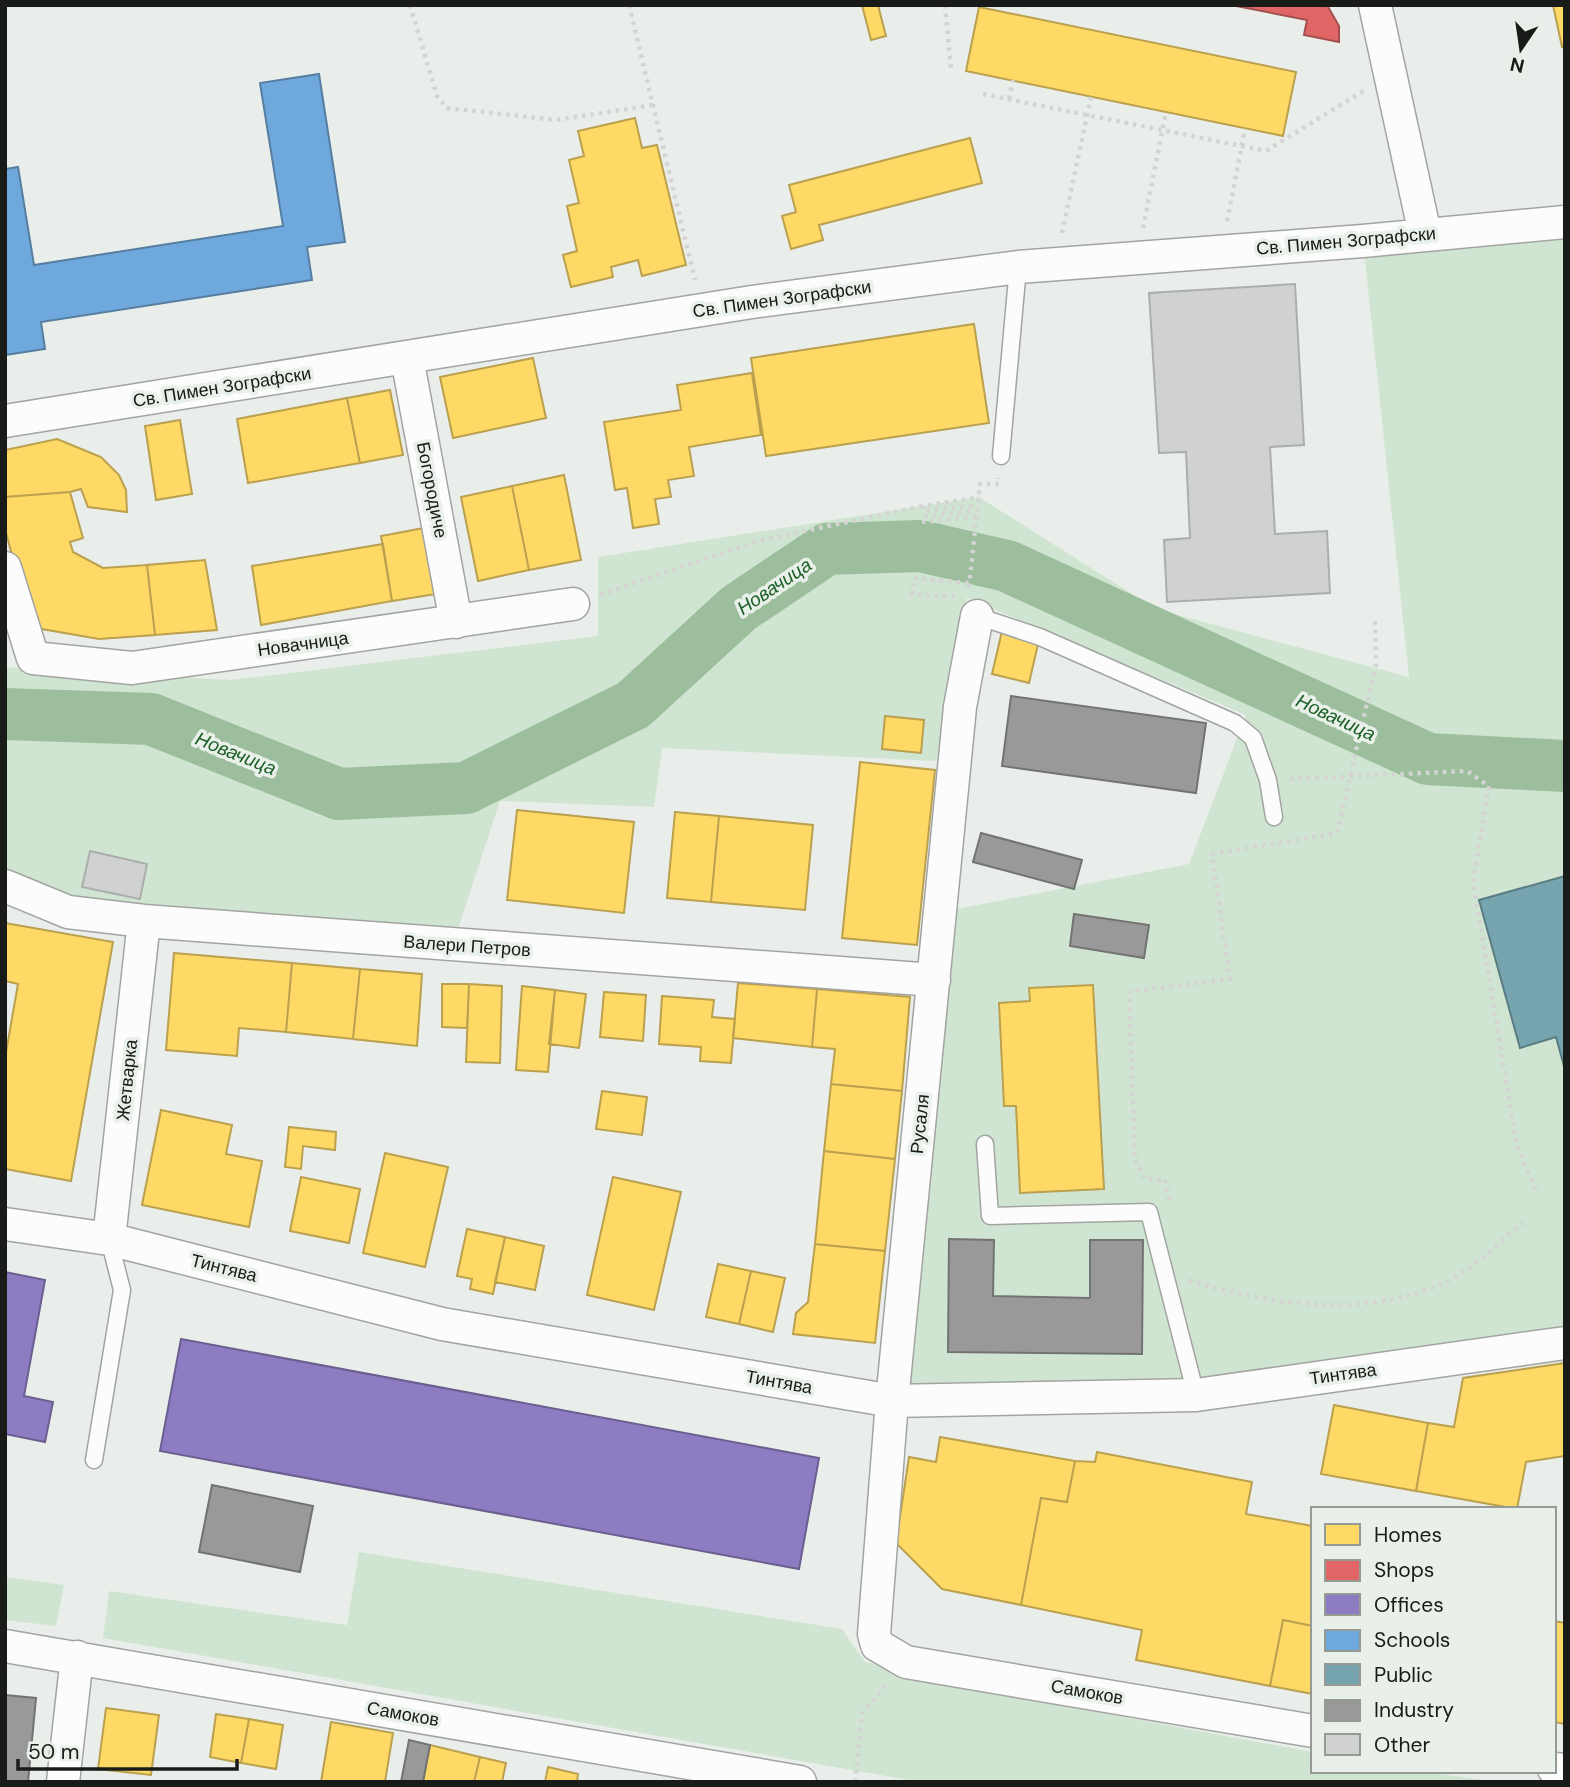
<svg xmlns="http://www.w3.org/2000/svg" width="1570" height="1787" viewBox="0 0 1570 1787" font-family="'DM Sans',sans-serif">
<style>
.green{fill:#d0e5d1}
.homes{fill:#ffd966;stroke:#baa04f;stroke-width:2}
.shops{fill:#e06666;stroke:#a4504f;stroke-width:2}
.offices{fill:#8e7cc3;stroke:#6b5f90;stroke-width:2}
.schools{fill:#6fa8dc;stroke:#557ea1;stroke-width:2}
.public{fill:#76a5af;stroke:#5a7c82;stroke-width:2}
.industry{fill:#999;stroke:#727372;stroke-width:2}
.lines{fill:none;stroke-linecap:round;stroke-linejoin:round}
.river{stroke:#9cbe9d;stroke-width:52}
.building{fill:#d0d1d1;stroke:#acaeae;stroke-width:2}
.lane-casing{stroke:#a2a4a2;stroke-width:19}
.street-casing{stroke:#a2a4a2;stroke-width:35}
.path{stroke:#d3d4d3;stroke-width:4.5;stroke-dasharray:3.5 5;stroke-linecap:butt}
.lane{stroke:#fcfcfc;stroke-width:16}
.street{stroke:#fcfcfc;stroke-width:32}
.labels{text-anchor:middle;stroke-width:7;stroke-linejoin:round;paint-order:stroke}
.street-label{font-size:18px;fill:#181b18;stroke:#e9efe9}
.water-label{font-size:19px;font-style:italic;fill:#1d6128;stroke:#e9efe9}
</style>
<rect width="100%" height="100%" fill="#eaeeea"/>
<path class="green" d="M1565,222v1121l-369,52 -286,-5 36,-479 243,-47 57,-149 -279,-117 -31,163 -274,-13 -8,59 -154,-6 -47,143 -309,-23 -139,-35v-219l225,13 368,-44v-79l381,-60 177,112 253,68 -46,-436z
M359,1552l483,77 23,33 198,44 250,46v19h107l78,11h-578l-817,-144 6,-47 238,34z
M5,1577l59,8 -8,41 -51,-6z"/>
<path class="homes" d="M862,5h16l8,31 -15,4z
M1553,5h12v41l-3,1z
M979,7l317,65 -13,64 -317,-65z
M635,118l7,30 15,-3 29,120 -44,11 -4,-16 -27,7 2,10 -42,10 -8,-32 14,-4 -10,-45 12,-3 -10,-43 15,-4 -6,-25z
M970,138l12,45 -163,42 4,15 -32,9 -9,-33 14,-4 -7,-27z
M974,324l15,99 -223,33 -15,-98z
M533,358l13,60 -93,20 -13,-61z
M752,373l9,62 -72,12 5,29 -26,4 3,17 -16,2 4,25 -26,4 -6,-40 -12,2 -11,-68 77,-12 -4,-25z
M390,390l13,65 -43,8 -13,-65z
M347,398l13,65 -112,20 -11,-64z
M180,420l12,74 -36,6 -11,-74z
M57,439l44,18 18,18 7,15 1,22 -39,-5 -7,-18 -11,3 -65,5v-47z
M564,475l17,85 -52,10 -17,-84z
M512,486l17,84 -51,11 -17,-84z
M70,492l13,46 -13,4 3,10 30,16 44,-3 8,70 -56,4 -63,-11 -9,-17 -22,-82v-32z
M424,528l12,66 -44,7 -11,-65z
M383,544l9,57 -131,24 -9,-59z
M205,560l12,70 -62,5 -8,-70z
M1002,631l37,9 -10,43 -37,-9z
M885,716l39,4 -3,33 -39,-4z
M860,762l75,8 -18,175 -75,-7z
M517,810l117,12 -10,91 -117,-13z
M675,812l44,4 -8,86 -44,-4z
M719,816l94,9 -8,85 -94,-8z
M5,923l108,19 -42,239 -66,-12v-111l13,-74 -13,-3z
M174,953l118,10 -6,69 -47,-4 -2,28 -71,-6z
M292,963l68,6 -7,70 -67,-7z
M360,969l62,5 -5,72 -64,-7z
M738,983l79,6 -5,58 -79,-9z
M442,984h27l-2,44 -25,-1z
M469,984l33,2 -2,77 -34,-1z
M1093,985l11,204 -84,4 -4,-87h-12l-5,-103 31,-2 -1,-13z
M522,986l33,4 -7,82 -32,-2z
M817,989l93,8 -8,94 -71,-7 4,-35 -23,-2z
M555,990l31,4 -7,54 -30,-4z
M604,992l42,3 -3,46 -43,-4z
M662,996l52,4 -2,17 23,2 -4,44 -31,-2 1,-14 -42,-3z
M831,1084l71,7 -7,68 -71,-8z
M602,1091l45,6 -5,38 -46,-6z
M161,1110l71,15 -6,29 36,7 -13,66 -107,-22z
M289,1127l47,5 -1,18 -32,-4 -2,23 -16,-2z
M824,1151l71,8 -10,92 -70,-7z
M385,1153l63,14 -23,100 -62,-14z
M301,1177l59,12 -11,54 -59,-12z
M613,1177l68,15 -27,118 -67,-15z
M467,1229l38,8 -12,57 -23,-5 2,-10 -15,-3z
M505,1237l39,9 -9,44 -40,-8z
M815,1244l70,7 -10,92 -82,-9 3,-21 12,-11z
M718,1264l33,7 -12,53 -33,-7z
M751,1271l34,7 -12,54 -34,-8z
M1565,1363v93l-39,6 -9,47 -101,-18 12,-68 26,4 9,-49z
M1334,1405l94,18 -12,68 -95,-17z
M940,1437l135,24 -8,41 -26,-4 -20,107 -79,-16 -46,-46 13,-86 27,5z
M1097,1452l155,30 -6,32 67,12v100l-30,-6 -13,66 -134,-26 6,-30 -121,-25 20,-107 26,4 8,-41 20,1z
M1283,1620l30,6v68l-43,-8z
M1554,1621l11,2v101l-11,-2z
M106,1708l53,7 -8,60 -53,-6z
M216,1714l33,5 -8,44 -31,-6z
M249,1719l34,6 -7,44 -35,-6z
M331,1722l62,11 -8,49h-64z
M430,1745l50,12 -6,25h-51z
M480,1757l26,6 -4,19h-28z
M548,1767l30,7 -1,8h-32z"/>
<path class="shops" d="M1231,5h96l12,21v16l-35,-7 3,-15z"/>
<path class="offices" d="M5,1272l40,8 -21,116 29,6 -8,40 -40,-8z
M181,1339l638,119 -20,111 -639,-118z"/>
<path class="schools" d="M319,74l26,168 -38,5 5,33 -271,42 4,27 -40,6v-186l13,-2 16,98 249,-39 -23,-143z"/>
<path class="public" d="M1565,876v194l-9,-33 -36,11 -41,-148z"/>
<path class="industry" d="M1011,696l195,27 -10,70 -194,-27z
M981,833l101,27 -8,29 -101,-27z
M1074,914l75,11 -5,33 -74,-12z
M949,1239l45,1 -1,56 97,2v-58h53l-1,114 -194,-2z
M212,1485l101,21 -13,66 -101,-20z
M5,1695l31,3 -8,84h-23z
M409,1740l21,5 -7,37h-22z"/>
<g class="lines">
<path class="river" d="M5,714l146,5 188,75 127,-6 167,-83 106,-97 88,-59 93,-3 87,20 421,193 137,7"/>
</g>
<path class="building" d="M1295,284l9,161 -34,2 5,87 52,-3 3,62 -163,9 -3,-62 26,-2 -4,-86 -27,1 -10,-160z
M90,851l57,13 -7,35 -58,-12z"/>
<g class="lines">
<defs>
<path id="lane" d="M1001,456l17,-189
M977,616l63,21 195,86 18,15 15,42 6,37
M985,1144l5,72 159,-4 47,183
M94,1460l28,-170 -13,-51"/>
<path id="street" d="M1375,5l50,229
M407,358l49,264
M5,421l747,-119 266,-35 345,-26 202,-19
M5,568l28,90 99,10 441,-64
M977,616l-17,91 -68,694 -18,233 3,11 29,17 407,69
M5,886l63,26 76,9 790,59
M5,1224l104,15 333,85 450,77 304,-6 369,-52
M109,1239l35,-318
M5,1646l795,136
M1554,1769l11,1
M63,1782l14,-125"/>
</defs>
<use href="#lane" class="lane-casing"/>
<use href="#street" class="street-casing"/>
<path class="path" d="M410,5l27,91 10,12 109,12 97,-15
M629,5l66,275
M945,5l6,64
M983,94l283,57 99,-61
M1009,99l4,-19
M1227,221l18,-92
M1143,228l23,-116
M1062,233l29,-136
M976,517l-52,5 -1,-6 48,-5v-5l-48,5v-5l56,-9
M969,587l11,-103h19v-6
M600,595l158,-54 165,-35
M955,597l-43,-3 2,-16 55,5
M1290,779l177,-8 22,15 -16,95 44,266 19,42
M1169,1200l-4,-21 -19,1 -11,-20 -6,-168 101,-13 -18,-125 125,-21 39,-169 -1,-46
M1189,1280c82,26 183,40 262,-1 25,-13 49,-38 72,-56
M855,1782l7,-69 25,-29"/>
<use href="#lane" class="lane"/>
<use href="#street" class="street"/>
</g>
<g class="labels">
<g class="street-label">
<text transform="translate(1346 241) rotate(-5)" y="6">Св. Пимен Зографски</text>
<text transform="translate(782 299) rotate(-8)" y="6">Св. Пимен Зографски</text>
<text transform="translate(222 387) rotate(-9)" y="6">Св. Пимен Зографски</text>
<text transform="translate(432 490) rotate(79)" y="6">Богородиче</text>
<text transform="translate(303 644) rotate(-8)" y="6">Новачница</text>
<text transform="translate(467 946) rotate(4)" y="6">Валери Петров</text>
<text transform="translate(127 1080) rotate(-84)" y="6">Жетварка</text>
<text transform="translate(920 1124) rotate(-84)" y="6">Русаля</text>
<text transform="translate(224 1268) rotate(14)" y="6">Тинтява</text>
<text transform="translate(1343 1374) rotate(-8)" y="6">Тинтява</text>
<text transform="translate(779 1382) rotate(10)" y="6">Тинтява</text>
<text transform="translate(1087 1692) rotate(10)" y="6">Самоков</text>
<text transform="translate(403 1714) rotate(10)" y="6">Самоков</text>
</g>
<g class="water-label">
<text transform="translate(774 586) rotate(-34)" y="7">Новачица</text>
<text transform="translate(1336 717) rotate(25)" y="7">Новачица</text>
<text transform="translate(236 753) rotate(22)" y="7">Новачица</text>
</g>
</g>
<rect width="1570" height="1787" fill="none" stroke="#181b18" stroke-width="14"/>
<rect x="1311" y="1507" width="245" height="266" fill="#e9efe9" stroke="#959a95" stroke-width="2"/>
<rect x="1325" y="1524" width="35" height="21" fill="#ffd966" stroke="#959a95" stroke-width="2"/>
<text x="1374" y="1542" font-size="21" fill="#181b18">Homes</text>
<rect x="1325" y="1560" width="35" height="21" fill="#e06666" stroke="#959a95" stroke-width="2"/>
<text x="1374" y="1577" font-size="21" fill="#181b18">Shops</text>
<rect x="1325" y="1594" width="35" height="21" fill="#8e7cc3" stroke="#959a95" stroke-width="2"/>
<text x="1374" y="1612" font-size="21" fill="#181b18">Offices</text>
<rect x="1325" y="1630" width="35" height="21" fill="#6fa8dc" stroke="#959a95" stroke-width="2"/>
<text x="1374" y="1647" font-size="21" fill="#181b18">Schools</text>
<rect x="1325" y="1664" width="35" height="21" fill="#76a5af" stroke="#959a95" stroke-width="2"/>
<text x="1374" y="1682" font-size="21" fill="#181b18">Public</text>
<rect x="1325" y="1700" width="35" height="21" fill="#999999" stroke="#959a95" stroke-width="2"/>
<text x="1374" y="1717" font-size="21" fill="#181b18">Industry</text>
<rect x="1325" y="1734" width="35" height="21" fill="#d0d1d1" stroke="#959a95" stroke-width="2"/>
<text x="1374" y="1752" font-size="21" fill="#181b18">Other</text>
<g transform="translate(1521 49) rotate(193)" stroke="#e9efe9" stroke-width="5" paint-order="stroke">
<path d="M0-5L12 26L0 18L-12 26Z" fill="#181b18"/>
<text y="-10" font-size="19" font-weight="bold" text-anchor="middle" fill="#181b18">N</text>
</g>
<path d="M18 1759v10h219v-10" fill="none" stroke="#181b18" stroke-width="3.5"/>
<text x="28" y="1759" font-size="21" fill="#181b18" stroke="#e9efe9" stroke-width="5" paint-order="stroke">50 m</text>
</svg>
